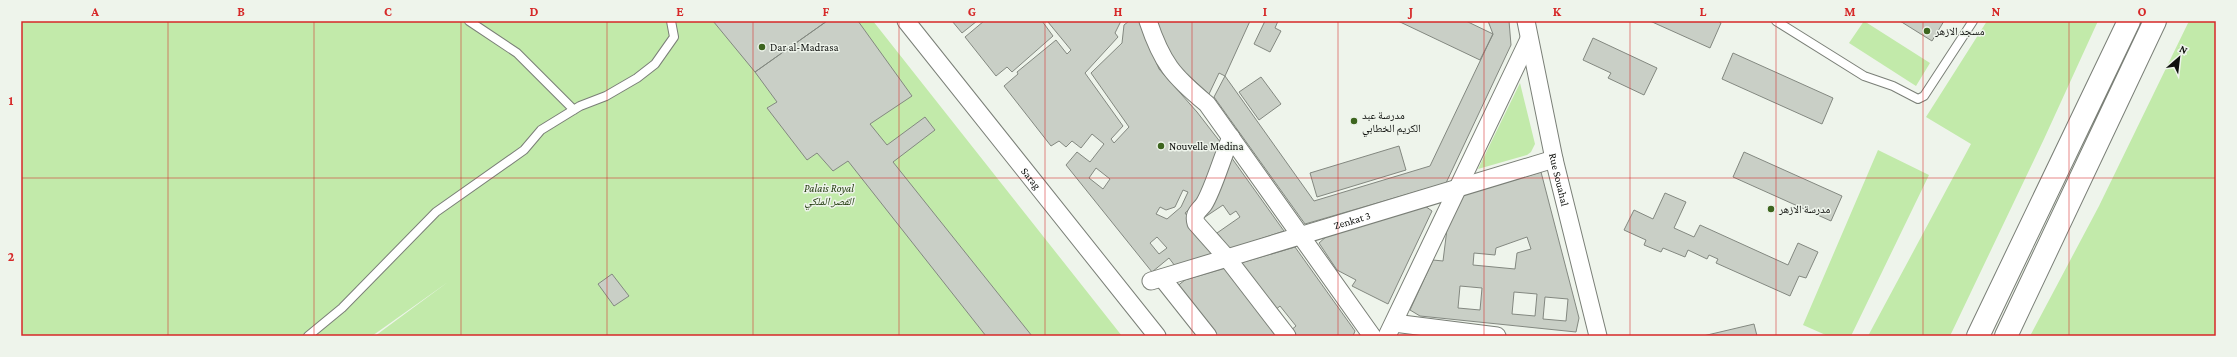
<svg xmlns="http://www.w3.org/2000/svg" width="2237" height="357" viewBox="0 0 2237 357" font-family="'Crimson Pro','Noto Naskh Arabic',serif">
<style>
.green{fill:#c2eaaa}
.building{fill:#c9cfc6;stroke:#838880;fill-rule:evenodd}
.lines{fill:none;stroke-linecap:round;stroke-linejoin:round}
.lane-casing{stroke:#7a7f77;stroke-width:10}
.street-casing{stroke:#7a7f77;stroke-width:19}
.secondary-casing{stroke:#7a7f77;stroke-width:24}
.lane{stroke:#fff;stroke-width:8}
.street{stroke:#fff;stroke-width:17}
.secondary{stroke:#fff;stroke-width:22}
.grid{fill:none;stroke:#d62828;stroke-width:1;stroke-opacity:0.55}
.poi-dot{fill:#3d651f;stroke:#eef4eb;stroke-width:1.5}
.labels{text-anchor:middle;stroke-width:3;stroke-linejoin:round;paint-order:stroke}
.poi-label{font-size:11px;fill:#0e100d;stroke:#eef4eb;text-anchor:start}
.street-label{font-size:11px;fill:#0e100d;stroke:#eef4eb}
.park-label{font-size:11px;font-style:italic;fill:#223b0e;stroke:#eef4eb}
.neatline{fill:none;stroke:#d62828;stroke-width:1.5}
.grid-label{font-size:13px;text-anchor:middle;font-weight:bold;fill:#d62828}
</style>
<rect width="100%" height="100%" fill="#eef4eb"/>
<path class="green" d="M21,21h852l249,315h-747l73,-54 -76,54h-351z
M1864,21l66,42 -14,23 -67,-43z
M1987,21h111l-54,118 -94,197h-82l103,-192 -45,-27z
M2189,21h27v315h-186l69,-130z
M1520,83l15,61 -4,8 -4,3 -49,14z
M1878,150l51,25 -78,161h-23l-25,-11z"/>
<path class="building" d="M713,21h114l-72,51z
M827,21h31l54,75 -42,28 17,21 38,-28 10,13 -42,32 139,174h-46l-138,-175 -15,10 -16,-18 -10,7 -40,-52 10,-6 -22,-30z
M952,21h25l-15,12z
M984,21h58l11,15 -41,36 -5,-5 -11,9 -31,-39z
M1049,21h72l-6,12 3,4 -33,36 38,53 -12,13 3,4 15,-16 -38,-54 31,-30 2,-18 5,-4h11l19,48 38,43 24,31 -20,56 -16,14 29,39 -4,3 -35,11 -6,-8 -17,14 -86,-107 11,-13 13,10 14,-18 -12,-10 -11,14 -9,-7 -6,6 -7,-6 -8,5 -47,-60 14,-12 -1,-2 39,-32 11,14 4,-4 -23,-28zM1096,168l14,11 -7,10 -14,-11zM1183,190l5,2 -7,15 -14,12 -11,-5 4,-7 6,3 9,-3zM1157,237l10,11 -8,6 -9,-11z
M1155,21h95l-25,55 -6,-3 -10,21 -34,-31z
M1265,21h13l-3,7 6,3 -11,21 -16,-8z
M1398,21h68l27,13 -13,26z
M1488,21h21l2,24 -65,138 -141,41 -91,-127 11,-21 89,125 116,-35 63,-132z
M1650,21h68l3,2 -11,25z
M1900,21h44l-12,20z
M1593,38l64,30 -13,27 -36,-17 3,-5 -28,-13z
M1733,53l100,45 -11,26 -100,-45z
M1261,77l20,27 -22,16 -20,-28z
M1399,146l7,24 -89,27 -7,-24z
M1744,152l98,44 -11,25 -98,-44z
M1231,157l53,74 -54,18 -13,-16 23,-16 -4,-6 -6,4 -7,-10 -18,12 -2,-3z
M1541,172l38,146 -3,14 -156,-16 -10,-6 23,-50 10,1 4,-32 17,-34zM1527,237l4,12 -14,4 -2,16 -42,-4 1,-12 21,2 1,-7zM1460,286l22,2 -2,22 -22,-2zM1514,292l23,2 -2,22 -23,-2zM1545,297l23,2 -2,22 -23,-2z
M1665,193l21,9 -12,26 20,9 6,-12 88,40 10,-22 20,9 -12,26 -7,-2 -9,20 -74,-33 2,-4 -9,-4 -2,4 -19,-9 -3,7 -22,-9 -2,4 -17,-7 2,-5 -22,-10 10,-20 19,9z
M1425,206l7,5 -44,93 -36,-18 4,-6 -19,-10 -18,-27 8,-7z
M1295,247l60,84 -2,5h-59l-4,-5 6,-5 -16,-20 -6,5 -34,-46 4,-3z
M1226,268l53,68h-64l-39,-49 9,-7z
M612,274l17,22 -15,10 -16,-22z
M1754,324l3,12h-54z"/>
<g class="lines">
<defs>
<path id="lane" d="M469,21l48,32 57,57
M1776,21l88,55 29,10 25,13 6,-3 49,-75
M308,336l34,-28 94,-96 88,-62 17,-20 39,-24 26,-10 31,-18 18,-14 19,-27 -3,-16"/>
<g id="street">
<path id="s1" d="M906,21l251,315"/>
<path d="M1148,21c14,42 25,55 59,83l165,232"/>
<path id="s2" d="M1526,21l28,138 44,177"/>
<path d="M1231,137c-8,18 -18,53 -27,67 -5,7 -11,9 -8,19l31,35 60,78"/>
<path d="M1162,278l46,58"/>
<path id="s3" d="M1151,281l403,-122"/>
<path d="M1394,323l103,13"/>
<path d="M1387,336l142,-297"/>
</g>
<path id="secondary" d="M1978,336l151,-315
M2006,336l149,-315"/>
</defs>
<use href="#lane" class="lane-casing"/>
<use href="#street" class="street-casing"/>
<use href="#secondary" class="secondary-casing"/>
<use href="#lane" class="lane"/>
<use href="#street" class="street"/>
<use href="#secondary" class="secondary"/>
</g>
<path class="grid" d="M168,21v315M314,21v315M461,21v315M607,21v315M753,21v315M899,21v315M1045,21v315M1192,21v315M1338,21v315M1484,21v315M1630,21v315M1776,21v315M1923,21v315M2069,21v315M21,178h2195"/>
<g class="poi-dot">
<circle cx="1927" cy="31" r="4"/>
<circle cx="762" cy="47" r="4"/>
<circle cx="1354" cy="121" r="4"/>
<circle cx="1161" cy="146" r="4"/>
<circle cx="1771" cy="209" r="4"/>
</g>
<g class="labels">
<g class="poi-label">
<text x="1935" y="35">مسجد الازهر</text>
<text x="770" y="51">Dar al-Madrasa</text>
<text x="1362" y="119">مدرسة عبد<tspan x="1362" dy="13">الكريم الخطابي</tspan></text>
<text x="1169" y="150">Nouvelle Medina</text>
<text x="1779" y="213">مدرسة الازهر</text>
</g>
<g class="street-label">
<text dy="4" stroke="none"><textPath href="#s1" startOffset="201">Sarag</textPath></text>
<text dy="4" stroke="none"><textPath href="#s2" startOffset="162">Rue Souahal</textPath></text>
<text dy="4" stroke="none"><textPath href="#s3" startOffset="210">Zenkat 3</textPath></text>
</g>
<g class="park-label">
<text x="829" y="192">Palais Royal<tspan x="829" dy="13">القصر الملكي</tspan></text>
</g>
</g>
<rect width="2237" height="357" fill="none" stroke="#eef4eb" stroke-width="44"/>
<g transform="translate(2179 58) rotate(28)" stroke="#eef4eb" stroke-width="3" paint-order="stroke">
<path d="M0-3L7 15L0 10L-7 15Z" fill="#0e100d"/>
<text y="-6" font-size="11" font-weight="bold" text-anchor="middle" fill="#0e100d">N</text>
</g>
<rect x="22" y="22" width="2193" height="313" class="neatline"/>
<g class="grid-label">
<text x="95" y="16">A</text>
<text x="241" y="16">B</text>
<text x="388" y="16">C</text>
<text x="534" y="16">D</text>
<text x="680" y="16">E</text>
<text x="826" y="16">F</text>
<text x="972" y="16">G</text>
<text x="1118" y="16">H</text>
<text x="1265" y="16">I</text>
<text x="1411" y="16">J</text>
<text x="1557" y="16">K</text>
<text x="1703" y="16">L</text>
<text x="1850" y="16">M</text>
<text x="1996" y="16">N</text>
<text x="2142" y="16">O</text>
<text x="11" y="105">1</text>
<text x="11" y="261">2</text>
</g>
</svg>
